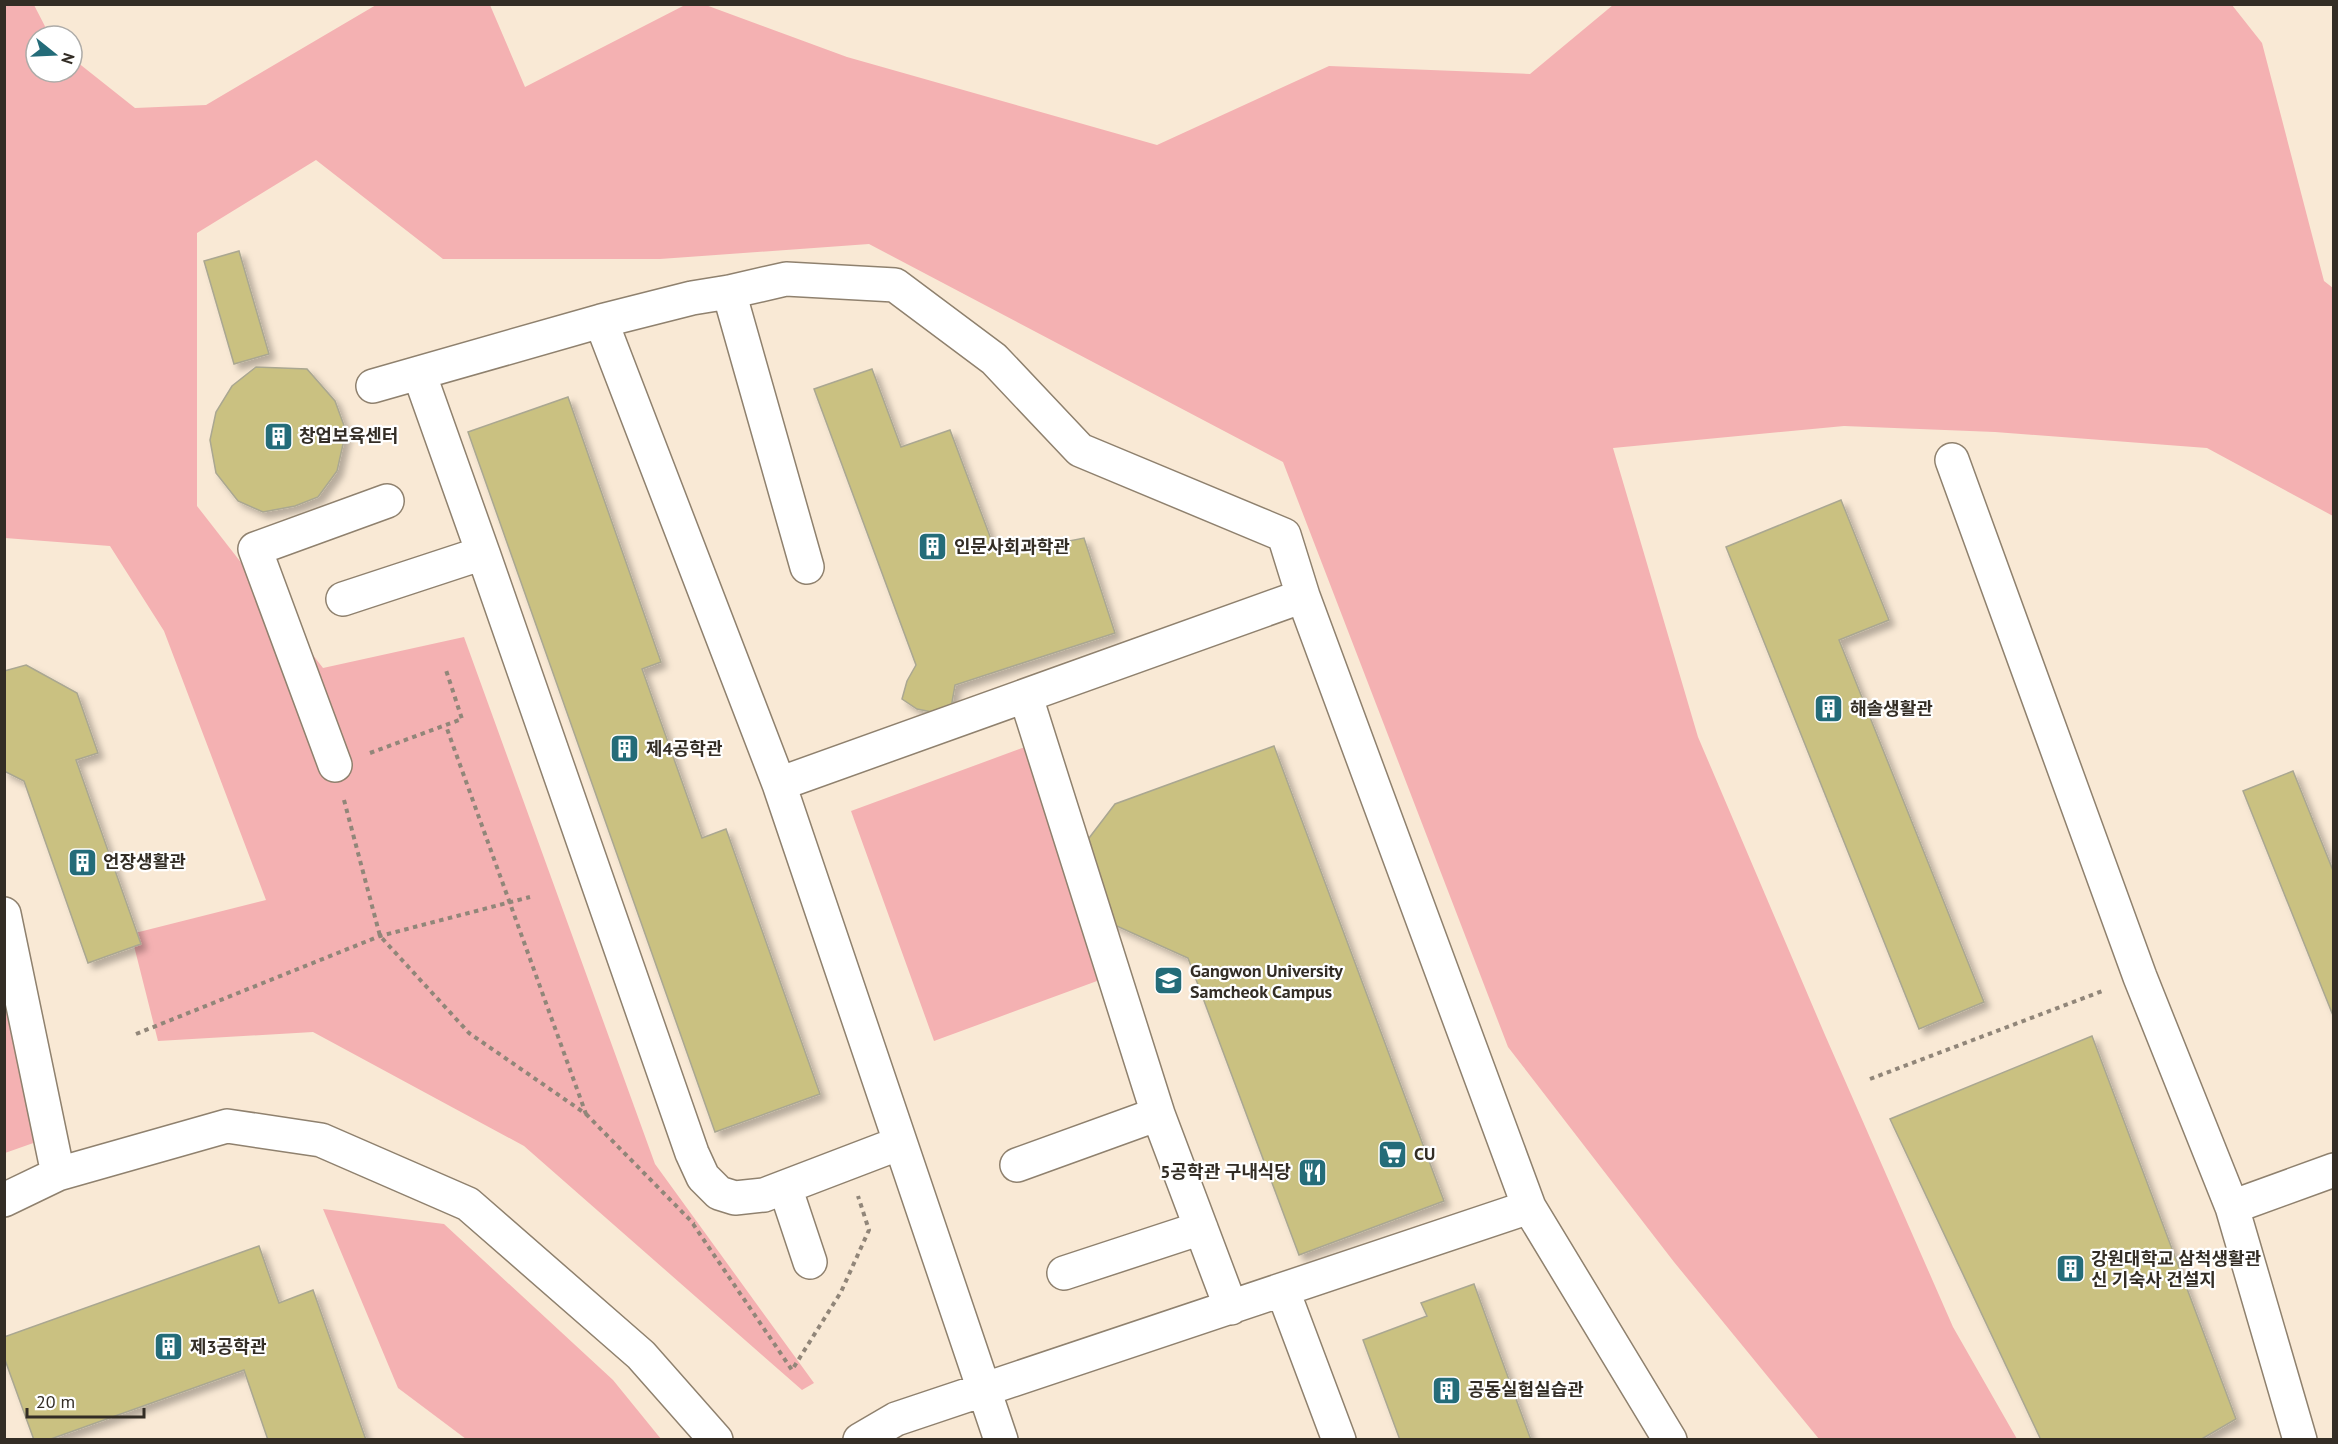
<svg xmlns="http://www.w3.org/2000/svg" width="2338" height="1444" viewBox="0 0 2338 1444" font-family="'PT Sans','Noto Sans KR',sans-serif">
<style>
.green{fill:#f4b1b2}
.building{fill:#cac181;stroke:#aaa791;stroke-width:1.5;filter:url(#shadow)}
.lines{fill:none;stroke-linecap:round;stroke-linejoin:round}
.minor-casing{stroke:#8f816e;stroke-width:36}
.path{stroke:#918679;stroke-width:4;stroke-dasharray:4.5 4.5;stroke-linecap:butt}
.minor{stroke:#fff;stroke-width:33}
.labels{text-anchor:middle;stroke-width:4.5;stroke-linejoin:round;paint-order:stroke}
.poi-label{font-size:18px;font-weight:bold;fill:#332d25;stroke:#fff;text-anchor:start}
</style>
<defs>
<filter id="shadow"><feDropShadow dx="5.5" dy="5.5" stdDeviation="3" flood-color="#0004"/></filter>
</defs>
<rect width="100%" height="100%" fill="#f9e9d5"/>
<path class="green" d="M703,4l144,53 310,88 172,-79 201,8 83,-69h619l30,38 62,238 9,7v228l-126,-68 -212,-16 -151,-6 -231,22 85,289 127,298 128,292 64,112h-198l-145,-177 -166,-215 -225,-585 -414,-218 -209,15h-217l-127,-99 -119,73v273l126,162 141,-31 191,527 159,219 -12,7 -278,-244 -211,-114 -155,9 -27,-107 135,-34 -102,-269 -54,-85 -105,-8 -1,-533h30l16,31h-14v36h36v-14l63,50 71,-3 170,-100h114l35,82 160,-82z
M1044,740l83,230 -193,71 -83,-230z
M4,1000l35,141 -34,12h-1z
M323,1209l121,15 169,156 48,59h-195l-68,-51z"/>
<path class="building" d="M239,251l30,103 -35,10 -30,-103z
M256,367l51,2 28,32 11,30 -9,40 -19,26 -23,9 -32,6 -25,-11 -22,-28 -6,-33 6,-28 16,-26z
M872,369l29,78 49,-17 47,125 87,-17 31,95 -160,52 -4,23 -9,6 -25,-5 -15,-10 5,-18 9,-16 -102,-276z
M568,397l93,265 -19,7 60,169 24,-9 94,265 -105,38 -247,-700z
M1841,500l48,120 -50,20 145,362 -65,27 -193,-482z
M26,665l51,28 21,60 -22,7 65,184 -53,19 -64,-182 -20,-10v-100z
M1274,746l170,455 -145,54 -111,-297 -78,-35 -27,-77 32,-42z
M2293,771l41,102v145l-91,-227z
M2092,1036l144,383 -36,21h-159l-151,-321z
M259,1246l20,57 34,-13 53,150h-98l-24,-70 -196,70h-14l-30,-83v-20z
M1474,1284l57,156h-131l-37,-100 64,-24 -6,-13z"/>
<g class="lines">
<defs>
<path id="minor" d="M729,292l78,275
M601,321l91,-23 37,-6 57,-13 109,6 99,74 86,91 204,85 19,61
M373,386l228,-65 178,463 222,656
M1952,460l188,517 92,230 68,233
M483,553l209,600 11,24 16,16 16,5 29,-3 136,-52
M343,599l140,-46 -64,-180
M1026,697l132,417
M335,765l-80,-216 132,-48
M779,784l524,-188 226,611
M4,914l54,260
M1017,1165l141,-51 73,194
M785,1187l25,75
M4,1200l54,-26 169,-48 94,14 147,64 173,151 75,85
M2232,1207l102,-37
M1064,1273l137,-45
M1283,1291l56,149
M860,1440l36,-21 633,-212 141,233"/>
</defs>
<use href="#minor" class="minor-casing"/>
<path class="path" d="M370,753l92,-34 -17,-52
M344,800l36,136 89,97 117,81 -140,-388
M136,1034l244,-98 150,-39
M1870,1079l235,-89
M586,1114l108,110
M693,1224l99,146 49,-78 28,-62 -11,-34"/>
<use href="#minor" class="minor"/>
</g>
<defs>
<symbol id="building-square" viewBox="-11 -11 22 22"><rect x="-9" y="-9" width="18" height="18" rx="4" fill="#246c79" stroke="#fff"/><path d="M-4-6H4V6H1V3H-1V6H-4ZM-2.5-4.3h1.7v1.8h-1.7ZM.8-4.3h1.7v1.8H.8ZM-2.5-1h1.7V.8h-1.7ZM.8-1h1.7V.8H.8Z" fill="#fff"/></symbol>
<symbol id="university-square" viewBox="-11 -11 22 22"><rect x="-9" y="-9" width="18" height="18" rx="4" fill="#246c79" stroke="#fff"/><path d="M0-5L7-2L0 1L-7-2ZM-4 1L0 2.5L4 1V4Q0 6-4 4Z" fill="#fff"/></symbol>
<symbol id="supermarket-square" viewBox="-11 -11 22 22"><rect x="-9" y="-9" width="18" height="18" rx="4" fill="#246c79" stroke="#fff"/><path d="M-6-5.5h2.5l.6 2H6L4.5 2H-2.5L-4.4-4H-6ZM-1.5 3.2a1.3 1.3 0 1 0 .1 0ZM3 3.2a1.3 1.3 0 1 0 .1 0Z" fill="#fff"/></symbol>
<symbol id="restaurant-square" viewBox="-11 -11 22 22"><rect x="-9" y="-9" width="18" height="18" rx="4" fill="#246c79" stroke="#fff"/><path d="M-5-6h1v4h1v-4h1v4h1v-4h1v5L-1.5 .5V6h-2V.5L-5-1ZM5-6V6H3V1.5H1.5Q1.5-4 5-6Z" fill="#fff"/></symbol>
</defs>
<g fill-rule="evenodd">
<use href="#building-square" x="262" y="420" width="33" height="33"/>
<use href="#building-square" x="916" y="530" width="33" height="33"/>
<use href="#building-square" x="1812" y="692" width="33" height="33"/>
<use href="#building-square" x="608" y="732" width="33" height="33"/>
<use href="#building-square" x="66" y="846" width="33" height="33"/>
<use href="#university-square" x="1152" y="964" width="33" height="33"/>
<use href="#supermarket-square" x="1376" y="1138" width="33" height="33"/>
<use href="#restaurant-square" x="1296" y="1156" width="33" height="33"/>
<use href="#building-square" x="2054" y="1252" width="33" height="33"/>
<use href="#building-square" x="152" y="1330" width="33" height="33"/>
<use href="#building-square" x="1430" y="1374" width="33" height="33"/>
</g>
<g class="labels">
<g class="poi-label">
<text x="299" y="442">창업보육센터</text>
<text x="954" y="553">인문사회과학관</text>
<text x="1850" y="715">해솔생활관</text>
<text x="646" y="755">제4공학관</text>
<text x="103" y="868">언장생활관</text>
<text x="1190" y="977">Gangwon University<tspan x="1190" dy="21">Samcheok Campus</tspan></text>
<text x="1414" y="1160">CU</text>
<text x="1291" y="1178" text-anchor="end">5공학관 구내식당</text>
<text x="2091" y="1265">강원대학교 삼척생활관<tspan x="2091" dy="21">신 기숙사 건설지</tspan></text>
<text x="190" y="1353">제3공학관</text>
<text x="1468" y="1396">공동실험실습관</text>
</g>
</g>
<rect width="2338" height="1444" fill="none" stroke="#332d25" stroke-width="12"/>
<g transform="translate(54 54) rotate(108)"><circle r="28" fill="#ffffff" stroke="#adaba8" stroke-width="1.5"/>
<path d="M0-4.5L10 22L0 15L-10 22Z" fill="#246c79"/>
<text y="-9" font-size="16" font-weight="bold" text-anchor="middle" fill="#332d25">N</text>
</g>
<path d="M27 1408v9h117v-9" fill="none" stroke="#332d25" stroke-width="3"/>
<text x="36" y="1408" font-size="18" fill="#332d25" stroke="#ffffff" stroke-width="4.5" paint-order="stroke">20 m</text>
</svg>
